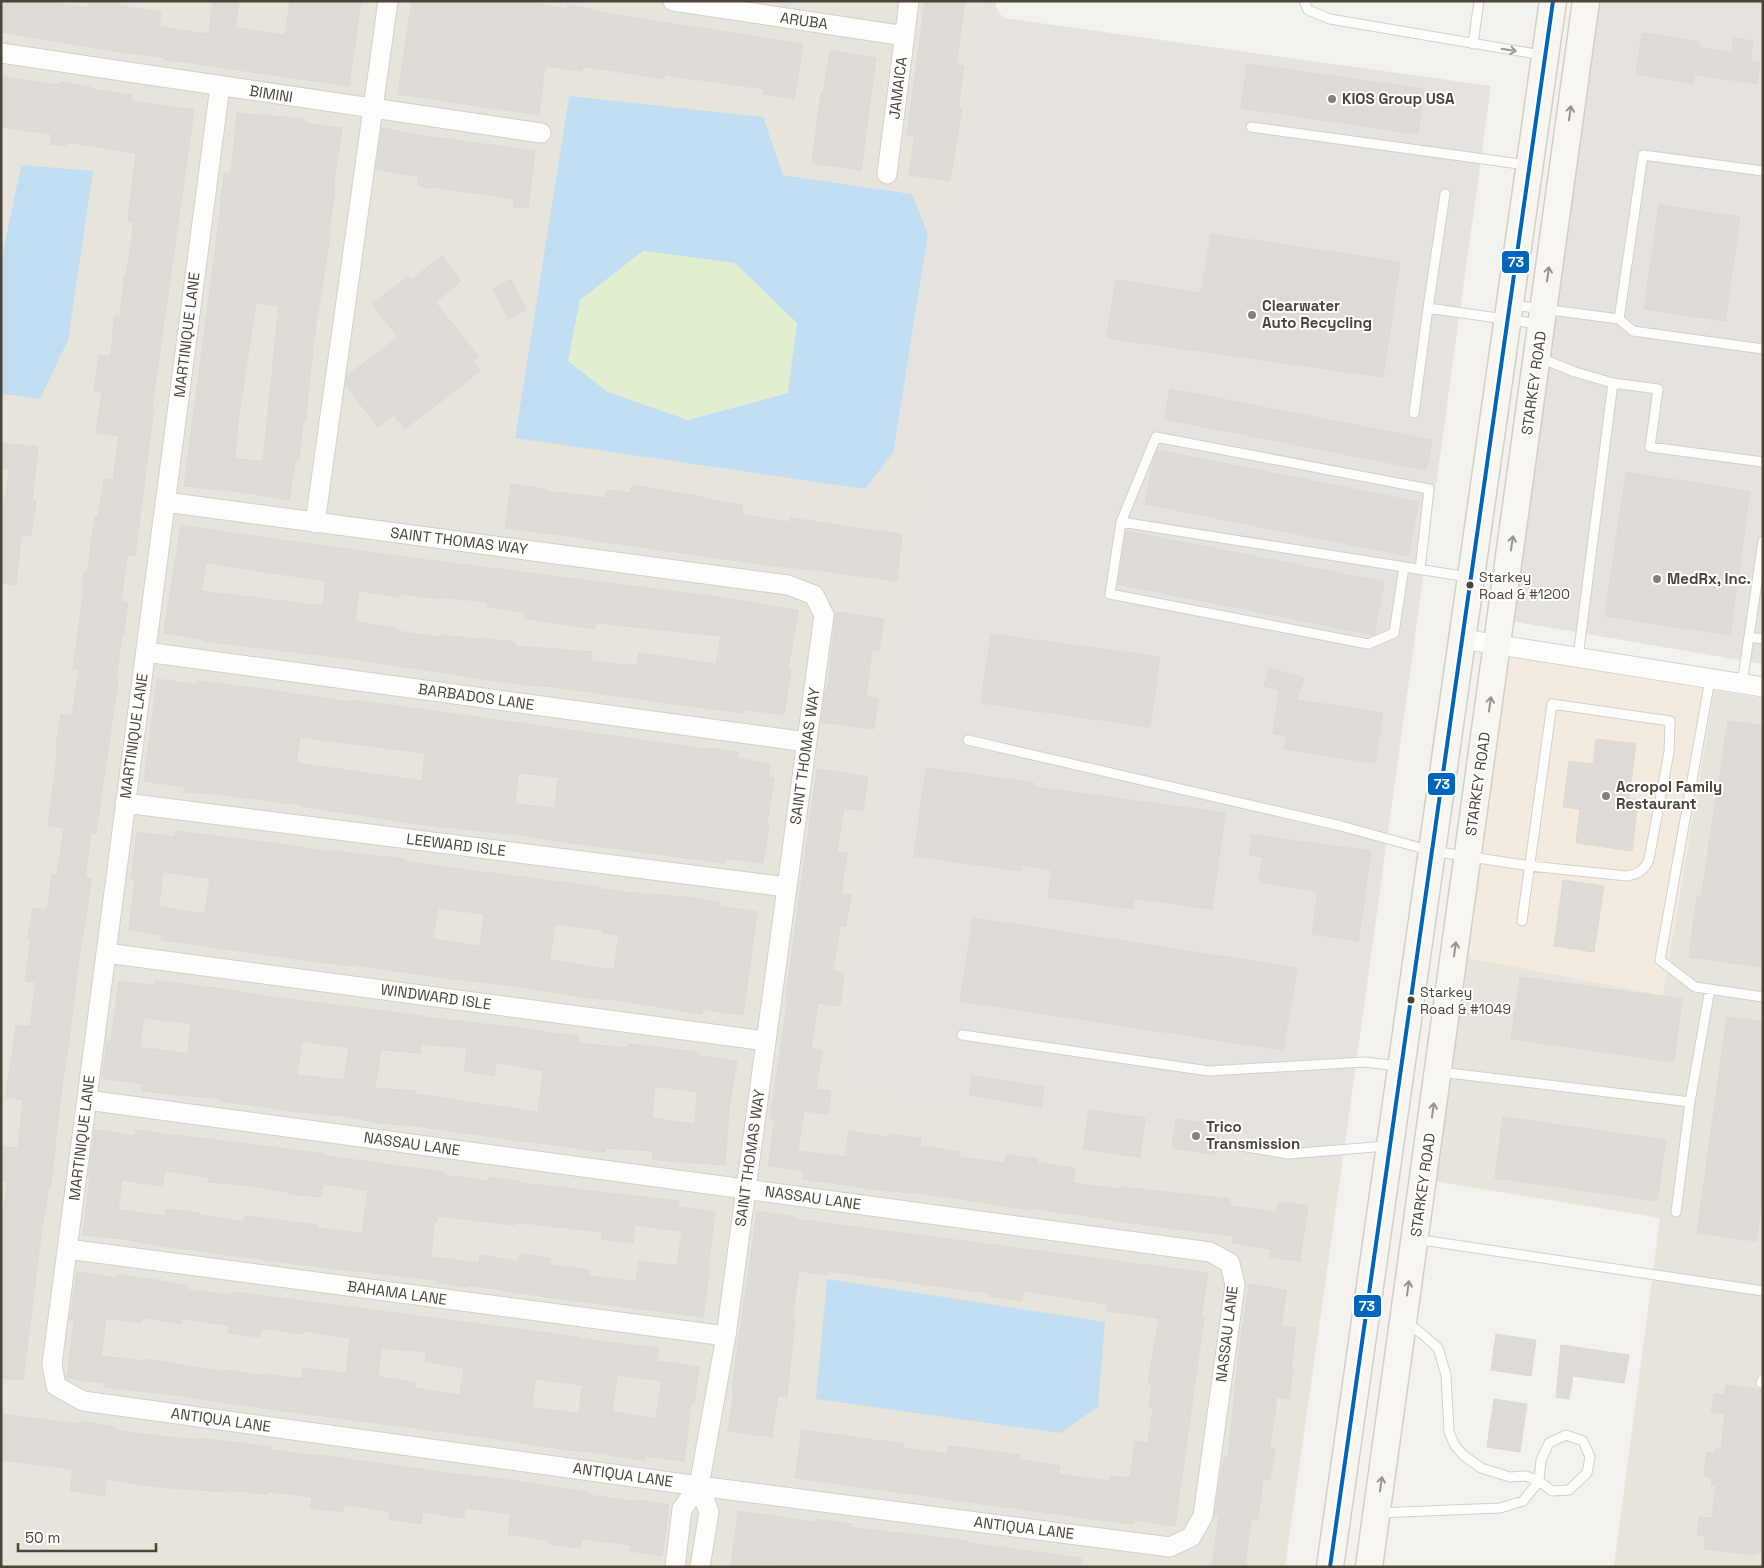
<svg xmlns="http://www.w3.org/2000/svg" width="1764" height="1568" viewBox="0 0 1764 1568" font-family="'Space Grotesk',sans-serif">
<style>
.residential{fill:#e7e4dc}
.commercial{fill:#f3ebdf}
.industrial{fill:#e6e2de}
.green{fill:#e1eecf}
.water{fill:#c0ddf1;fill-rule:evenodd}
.building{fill:#dedbd6;stroke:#dcd9d4;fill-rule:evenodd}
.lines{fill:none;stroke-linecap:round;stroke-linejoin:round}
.service-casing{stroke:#d2d0cb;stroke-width:11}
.minor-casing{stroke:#d2d0cb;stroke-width:21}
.secondary-casing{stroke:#d3cfc5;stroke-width:29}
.service{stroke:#fdfdfc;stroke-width:9}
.minor{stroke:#fdfdfc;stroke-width:19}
.secondary{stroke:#f7f6f1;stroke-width:26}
.bus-1-casing{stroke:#fff;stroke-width:8}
.bus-1{stroke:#0065bd;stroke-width:4}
.oneway{stroke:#9b9791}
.oneway2{stroke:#98948c}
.poi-dot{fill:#868178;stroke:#fff;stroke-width:2}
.bus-dot{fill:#4b4439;stroke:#fff;stroke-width:2}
.labels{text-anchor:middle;stroke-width:4;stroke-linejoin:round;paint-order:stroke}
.bus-label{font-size:14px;fill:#4b4439;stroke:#fff;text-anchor:start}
.street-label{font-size:15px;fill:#4b4439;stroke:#fff}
.poi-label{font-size:15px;font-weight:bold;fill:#4b4439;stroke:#fff;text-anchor:start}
.line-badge{stroke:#fff;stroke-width:2}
.badge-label{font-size:14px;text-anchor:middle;font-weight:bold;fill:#fff}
</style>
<rect width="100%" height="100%" fill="#f4f2ee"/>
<path class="residential" d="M1,1h980l-27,200 -33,16 -9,-23 -129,-19 -214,-79 -54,342 378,13 2,-9 24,38 -85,606 510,65 -59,416h-1284v-1173l39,5 -19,-234 -20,97z
M1714,690l49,8v869h-149l46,-349 -227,-37 31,-224 199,38z"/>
<path class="commercial" d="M1506,657l208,33 -51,305 -199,-38z"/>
<path class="industrial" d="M981,1h15v6l7,11 488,68 -147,1065 -510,-65 85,-606 -24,-38 33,-208 -7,-17 33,-16z
M1595,1h168v663l-252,-43z"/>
<path class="green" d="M643,251l92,12 62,60 -8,70 -101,27 -80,-28 -40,-31 12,-61z
M1,1561l51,6h-51z"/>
<path class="water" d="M569,96l194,21 20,58 129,19 16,40 -33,208 -1,9 -29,38 -350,-51zM643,251l92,12 62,60 -9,70 -100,27 -80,-28 -40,-31 12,-61z
M21,165l72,6 -25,169 -28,59 -39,-5v-132z
M827,1279l278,43 -7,85 -38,26 -244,-34z"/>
<path class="building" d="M1,1h39l48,7 1,-7h31v5l41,6 -2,15 50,7 4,-33h26l-4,27 50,7 5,-34h71l-12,85 -186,-27v-2l-42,-5 -120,-20z
M412,1h109l46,8v-3l24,3v2l212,33 -9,55 -31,-5 1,-5 -99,-14 -1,4 -81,-13 -1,5 -37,-5 -6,49 -141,-21z
M925,1h40l-9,64 8,1 -6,42h4l-12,73 -41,-6 6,-39 -8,-1z
M1642,33l57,9v6l33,5 2,-15 19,3 -3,20 10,2 -3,21 -62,-10 -2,9 -57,-9z
M830,51l46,7 -15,112 -49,-7 9,-71 2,1z
M1247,64l177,25 -6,45 -177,-26z
M1,77l58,8v-3l31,5v2l42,6 -1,6 63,9 -42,297h2l-19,149 -8,-1 -6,47 7,1 -5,32h-1l-6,46h2l-22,152 -5,-1 -6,46 6,1 -4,30 -8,47 -8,70 -12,82 -8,77h-2l-8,50 -18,145 -22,-2v-153l7,-44 -7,-1v-33l17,1 5,-48 -17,-3 6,-41 4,-31 14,2 6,-45 -11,-1 6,-41 -3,-1 5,-31 14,2 5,-36 5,1 7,-47 -16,-2 10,-78h-2l5,-34 11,2 7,-46 -6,-1 11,-79 -2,-1 2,-16h3l8,-56 3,1 6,-39 9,1 6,-44 -23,-3 6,-41 -8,-1 5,-36 12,1 3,-40h6l5,-41h1l8,-53h-6l8,-69 -70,-11v4l-16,-2 2,-10 -51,-7z
M237,113l68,6v4l37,5 -9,61h2l-6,42h2l-19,119h1l-8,72 -2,-1 -4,40h-4l-6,39 -46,-8 -59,-6 37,-280 -1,-1 4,-32 7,1zM256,303l23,3 -16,155 -28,-2 3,-39z
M382,128l36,7 117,16 -7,57 -15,-1 1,-8 -80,-12v2l-16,-3 1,-9 -43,-8z
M1659,205l81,12 -15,104 -81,-12z
M1211,234l189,28 -17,115 -276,-39 9,-58 85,13z
M442,256l19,25 -26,21 43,54 -5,5 7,10 -75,58 -11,-14 -16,12 -32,-41 1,-10 51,-39 -26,-33 36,-27 3,3z
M511,279l15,31 -18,9 -15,-30z
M1170,389l262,51 -6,30 -262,-51z
M1,443l37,4 -6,54h4l-5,35 -10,-1 -5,50 -15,-2v-86l5,1 3,-29 -8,-1z
M1157,450l262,52 -11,54 -263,-52 9,-46z
M1626,472l124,20 -20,143 -125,-19z
M511,484l34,5v2l61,7 1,-8 23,3 2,-8 71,12v2l40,6 -1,10 48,7 1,-4 78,12 33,4 -5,47 -81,-11 -42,-4 -189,-27v-1l-80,-10z
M181,525l37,6 186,26 314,40 80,13 -10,59 3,1 -7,45 -41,-6v4l-39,-5 -150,-21 -37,-3 -157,-24 -157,-19v-2l-39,-6zM206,563l120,18 -3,25 -122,-15zM359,591l40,6 1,-3 41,5v-2l47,5 -1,5 38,5v6l70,11 1,-6 125,13 -5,28 -77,-11 -2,13 -46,-5 1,-9 -78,-6 1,-4 -32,-4v2l-41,-5v3l-45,-7v-2l-42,-8z
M1126,531l258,51 -10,53 -256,-51z
M836,612l48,7 -5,32 -7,-1 -6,47 12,2 -4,30 -53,-7 4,-31 2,1z
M991,634l169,23 -10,70 -169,-24z
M1269,668l35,10 -7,22 86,13 -8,50 -91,-14 2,-13 -13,-2 6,-44 -15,-4z
M157,679l40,6 1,-4 79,10 37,6 39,5 1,-2 352,49 1,-1 31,4 -1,6 33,6 -2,13 6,1 -7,47 2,1 -6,37 -37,-5 -1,5 -189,-25 1,-1 -119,-13 -117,-18v-1l-85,-11 -32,-2 1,-5 -41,-6zM300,737l125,16 -3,28 -126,-18zM518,773l40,4 -3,31 -40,-4z
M1728,721l35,5v241l-74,-10 8,-61 4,1z
M1596,739l40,5 -7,54 9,2 -6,51 -56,-8 4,-34 -17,-2 6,-46 24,3z
M926,768l108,15v4l191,26 -13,96 -78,-11 -1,11 -85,-12 4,-27 -30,-5v6l-108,-15z
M817,769l51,8 -5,34 -19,-3 -7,44 10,1 -6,41 10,1 -5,31 -6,-1 -7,46 11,2 -4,33 -22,-3 -7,46 11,2 -6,38 15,2 -3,23 -24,-3 -6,40 47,6 4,-26 39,6 1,-3 32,4 -1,8 39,6 -1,5 47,6 2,-9 31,5 -1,4 38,5 -2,15 47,6 1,-2 109,12 -1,7 48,6 1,-10 30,4 -8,55 -30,-4 1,-8 -39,-6 1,-7 -79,-10 -123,-18v2l-118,-18v1l-40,-4 -70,-10 1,-8 -36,-5 7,-47 -5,-1 18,-119 -2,-1 5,-39z
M176,831l119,15 38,7v-2l72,8 -1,2 47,7 150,19v2l31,4 54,4 33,5 -1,4 39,6 -14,103 -40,-6 -1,5 -76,-13 -37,-3 -75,-12 -77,-9 -86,-13v2l-32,-4 -158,-22 1,-5 -33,-5 6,-51 -4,-1 6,-46 38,5zM163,872l47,6 -5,36 -46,-7zM438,908l46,6 -4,32 -47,-7zM555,924l47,6v3l17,2 -5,35 -64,-10z
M1252,835l119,16 -13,90 -46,-7 6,-43 -59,-9 4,-25 -14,-2z
M1563,880l41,6 -10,66 -40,-6z
M973,918l324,50 -14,82 -323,-49z
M1520,977l162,22 -8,63 -163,-23z
M119,981l36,5 1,-5 31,3 -1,1 39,4 46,8 152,19v1l86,10 1,-1 42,7 27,3 -1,7 50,5v-4l39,4 32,5 -1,3 39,5 -8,48 -4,56 -41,-3v1l-32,-4 2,-8 -48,-3 -1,4 -78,-11v1l-110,-16 -38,-3 -35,-7 -44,-4 -80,-11 1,-2 -79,-8v-7l-40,-6 5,-37h4zM143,1018l48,5 -3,31 -48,-7zM302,1041l47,7 -5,32 -47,-5zM421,1044l46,4 -3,23 30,5 2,-14 47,9 -5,41 -123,-18v-3l-40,-3 6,-38 39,3zM655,1086l42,6 -2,32 -43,-6z
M1727,1017l36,5v172l-7,47 -59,-8z
M972,1076l72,11 -3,20 -72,-12z
M1089,1110l56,8 -5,39 -57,-8z
M1503,1117l163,23 -9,61 -162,-23z
M1176,1119l44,6 -4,30 -44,-7z
M95,1130l40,6 1,-6 41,6v-1l149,19v2l117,16v3l46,6v-4l32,5v1l157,18 -1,6 38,5 -7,54 2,1 -7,50 -150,-19 -84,-13 -1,2 -31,-4 1,-3 -119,-13 -157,-21 -39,-7 -40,-4 7,-57h-2zM165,1171l44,6 -1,5 34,3 47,7v2l32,3 2,-13 45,6 -6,43 -45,-5v-3l-72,-9 -1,6 -45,-7v-2l-33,-4 -1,7 -47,-6 4,-30 40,6zM437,1216l78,9v-3l87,10 -1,7 32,4 2,-18 47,6 -5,35 -38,-5 -3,20 -47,-5v-6l-39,-5 1,-7 -31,-4 -1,8 -39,-7 -1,8 -48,-6 3,-36 2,1z
M757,1211l38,6v2l413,54 -7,45h3l-29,208 -41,-6v4l-41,-5 -298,-41 7,-48 102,14 -1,4 44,6 2,-8 71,9 -1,5 41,6 -1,8 50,7 1,-5 20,2 5,-37 13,2 5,-35 -4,-1 3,-23 -4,-1 11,-65 -52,-7 1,-7 -85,-13 -1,10 -33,-5v-3l-44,-6 -117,-16 -1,4 -28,-4 -7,48h3l-8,78 -9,-1 -6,41 -44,-6 6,-40 -2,-1 4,-32z
M77,1272l40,6 1,-3 38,5 32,6v4l46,5v-3l306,40 41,6 -1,1 79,9 -2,13 42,6 -5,36h-3l-7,58 -39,-5v4l-36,-5 1,-2 -43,-3 -83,-13 -222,-29 -87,-13 -70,-8v-4l-38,-5 7,-57 -4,-1zM142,1317l39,7 1,-5 47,6 -1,8 32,4 2,-9 41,6 1,-3 46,7 -4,35 -43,-5 -1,11 -35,-5v2l-42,-6 -1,2 -77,-13v2l-46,-5 5,-38 36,5zM381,1348l46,4 -2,9 39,7 -4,27 -46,-7 1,-5 -37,-6zM617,1375l45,6 -6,38 -44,-7zM535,1379l47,6 -3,29 -47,-7z
M1249,1284l38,6 -6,36 15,2 -5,39h2l-4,32 -12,-2 -7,51 5,1 -5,31 -7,-1 -5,40 -7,-1 -6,49h-33l7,-53 -4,-1 9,-56 4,1 11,-105z
M1496,1334l40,6 -5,36 -40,-6z
M1561,1345l68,10 -5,28 -51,-7 -4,23 -13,-2z
M1726,1385l37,5v160l-8,5 -51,-6 1,-13h-8l2,-19 13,1 4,-32 -5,-1 1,-7 -8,-2 3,-24 8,2 1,-5h5l4,-35 -14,-2 3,-18 10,1z
M1494,1399l33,5 -7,48 -33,-5z
M1,1414l79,10 1,-3 34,6v3l43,6 40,4v-2l74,9 -1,3 47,6v-1l158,22v-1l32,4 80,12v3l49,7v-2l32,5 -7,51 -32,-5 1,-6 -49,-6 -2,9 -32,-4v-4l-40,-6 3,-20 -46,-6 -1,10 -41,-6 -2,12 -32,-5 1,-8 -46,-6 -1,7 -33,-4 2,-11 -45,-6v3l-41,-4 -1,2 -67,-5 -51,-8 -3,17 -34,-6 3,-21 -72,-9z
M738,1511l79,11v-3l34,5 -1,3 46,6v-1l72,9v2l113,15 -1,9h-287l-29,-4 -1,4 -32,-2z"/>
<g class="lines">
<defs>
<path id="service" d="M1304,1l4,9 22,9 212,36
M1473,44l6,-43
M1251,127l276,38
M1512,305l107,14 14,12 130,18
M1428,308l17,-114
M1619,319l24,-164 120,16
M1540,358l35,14 38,11
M1414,413l14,-105 111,16
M1121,522l35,-85 273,52 -9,81
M1404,567l-10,66 -26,11 -258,-50 11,-72 347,55
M1749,637l14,2
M1578,657l35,-274 45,6 -8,58 113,15
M1710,679l-50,281 35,27 68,10
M1742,684l21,-143
M968,740l373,86 91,25 98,15 97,10c11,-2 18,-6 22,-17l20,-107 1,-31 -118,-17 -30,217
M962,1035l247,36 155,-9 35,4
M1440,1072l250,30 20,-113
M1235,1145l53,9 99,-8
M1676,1212l14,-110
M1415,1239l348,52
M1761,1383l2,-4
M1378,1513l122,-5 23,-7 16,-20 13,10 17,-1 18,-17 3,-16 -7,-16 -17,-6 -17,8 -8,17 -2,21 -13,-5 -16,1 -29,-9 -18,-13 -9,-11 -5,-12 -3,-57 -8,-27 -17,-15 -15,-11"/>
<path id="minor" d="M673,1l232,35
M1,53l540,80
M887,174l22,-173
M165,502l623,83 26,10 10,20 -98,721 -27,150 10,26 -9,55
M315,523l73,-522
M1462,639l301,48
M146,652l661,90
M125,803l662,84
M106,953l660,88
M87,1100l1123,152 20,11 5,22 -32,231 -12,21 -21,10 -471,-61 -616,-85 -27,-15 -4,-22 168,-1278
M67,1249l659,87
M675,1567l7,-58 17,-23"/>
<path id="secondary" d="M1330,1567l223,-1566
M1369,1567l217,-1566"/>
</defs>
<use href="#service" class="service-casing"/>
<use href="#minor" class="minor-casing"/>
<use href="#secondary" class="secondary-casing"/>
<use href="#service" class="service"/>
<use href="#minor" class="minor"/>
<use href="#secondary" class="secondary"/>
<defs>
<path id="bus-1" d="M1330,1567l223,-1566"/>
</defs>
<use href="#bus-1" class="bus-1-casing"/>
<use href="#bus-1" class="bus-1"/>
</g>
<defs><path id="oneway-shaft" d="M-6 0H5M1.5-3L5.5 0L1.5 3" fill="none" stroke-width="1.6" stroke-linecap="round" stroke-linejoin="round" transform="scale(1.25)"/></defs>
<use class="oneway" href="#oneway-shaft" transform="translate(1509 50) rotate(10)"/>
<g class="oneway2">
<use href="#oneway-shaft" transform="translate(1570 113) rotate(-82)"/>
<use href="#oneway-shaft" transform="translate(1548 274) rotate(-82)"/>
<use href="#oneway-shaft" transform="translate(1512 543) rotate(-82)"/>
<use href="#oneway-shaft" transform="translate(1490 704) rotate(-82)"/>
<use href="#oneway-shaft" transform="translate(1455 949) rotate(-82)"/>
<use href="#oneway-shaft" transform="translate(1433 1110) rotate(-82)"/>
<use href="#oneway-shaft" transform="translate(1408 1288) rotate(-82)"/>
<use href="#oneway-shaft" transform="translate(1381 1484) rotate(-82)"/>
</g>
<g class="poi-dot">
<circle cx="1332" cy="99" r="5"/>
<circle cx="1252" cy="315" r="5"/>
<circle cx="1657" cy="579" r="5"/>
<circle cx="1606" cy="796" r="5"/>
<circle cx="1196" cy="1136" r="5"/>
</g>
<g class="bus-dot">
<circle cx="1470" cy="585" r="4.5"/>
<circle cx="1411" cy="1000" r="4.5"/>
</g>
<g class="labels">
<g class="bus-label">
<text x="1479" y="582">Starkey<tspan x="1479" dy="17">Road &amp; #1200</tspan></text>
<text x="1420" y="997">Starkey<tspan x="1420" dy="17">Road &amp; #1049</tspan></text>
</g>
<g class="street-label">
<text transform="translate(804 21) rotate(8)" y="5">ARUBA</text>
<text transform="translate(898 88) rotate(-83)" y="5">JAMAICA</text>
<text transform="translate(271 94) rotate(9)" y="5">BIMINI</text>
<text transform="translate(187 335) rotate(-83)" y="5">MARTINIQUE LANE</text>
<text transform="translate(1534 383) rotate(-82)" y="5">STARKEY ROAD</text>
<text transform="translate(459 541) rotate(7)" y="5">SAINT THOMAS WAY</text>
<text transform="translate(476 697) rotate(8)" y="5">BARBADOS LANE</text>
<text transform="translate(134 736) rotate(-82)" y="5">MARTINIQUE LANE</text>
<text transform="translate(805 756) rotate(-82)" y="5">SAINT THOMAS WAY</text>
<text transform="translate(1478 784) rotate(-82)" y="5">STARKEY ROAD</text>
<text transform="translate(456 845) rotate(7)" y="5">LEEWARD ISLE</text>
<text transform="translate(436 997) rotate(8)" y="5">WINDWARD ISLE</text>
<text transform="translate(82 1138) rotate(-83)" y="5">MARTINIQUE LANE</text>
<text transform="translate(412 1144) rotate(8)" y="5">NASSAU LANE</text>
<text transform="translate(750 1158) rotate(-82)" y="5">SAINT THOMAS WAY</text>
<text transform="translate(1423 1185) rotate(-82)" y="5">STARKEY ROAD</text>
<text transform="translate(813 1198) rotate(8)" y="5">NASSAU LANE</text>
<text transform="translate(397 1293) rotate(8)" y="5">BAHAMA LANE</text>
<text transform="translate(1227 1334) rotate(-83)" y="5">NASSAU LANE</text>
<text transform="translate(221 1420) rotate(8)" y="5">ANTIQUA LANE</text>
<text transform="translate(623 1475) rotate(8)" y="5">ANTIQUA LANE</text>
<text transform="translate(1024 1528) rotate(7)" y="5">ANTIQUA LANE</text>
</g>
<g class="poi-label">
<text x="1342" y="104">KIOS Group USA</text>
<text x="1262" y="311">Clearwater<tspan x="1262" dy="17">Auto Recycling</tspan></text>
<text x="1667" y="584">MedRx, Inc.</text>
<text x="1616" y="792">Acropol Family<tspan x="1616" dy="17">Restaurant</tspan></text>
<text x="1206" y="1132">Trico<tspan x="1206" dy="17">Transmission</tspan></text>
</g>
</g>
<g class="line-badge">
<rect x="1501" y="250" width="29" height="24" rx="5" fill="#0065bd"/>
<rect x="1427" y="772" width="29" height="24" rx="5" fill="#0065bd"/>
<rect x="1353" y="1294" width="29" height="24" rx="5" fill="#0065bd"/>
</g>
<g class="badge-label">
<text x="1516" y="267">73</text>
<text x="1442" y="789">73</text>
<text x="1367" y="1311">73</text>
</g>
<rect width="1764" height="1568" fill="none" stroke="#4b4439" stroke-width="5"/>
<path d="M18 1543v8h138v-8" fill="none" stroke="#4b4439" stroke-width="2.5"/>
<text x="25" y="1543" font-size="15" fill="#4b4439" stroke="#ffffff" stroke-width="4" paint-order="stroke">50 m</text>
</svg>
